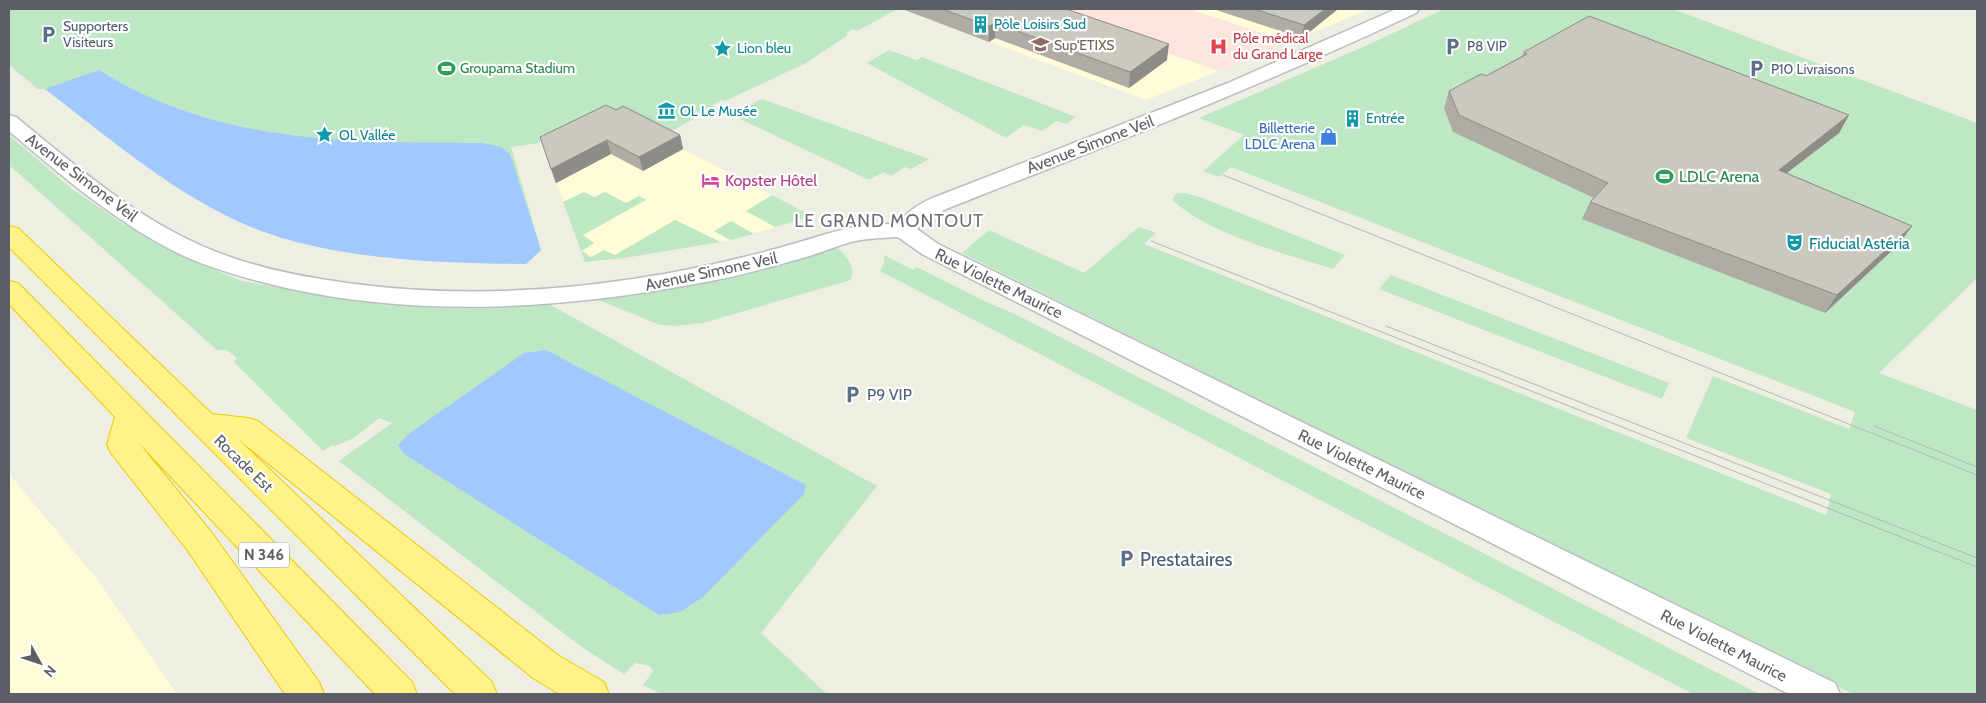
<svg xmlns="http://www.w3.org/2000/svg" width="1986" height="703" viewBox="0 0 1986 703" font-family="Cabin,sans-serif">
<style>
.commercial{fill:#fffcd7}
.medical{fill:#fde5dd}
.green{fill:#bde8c3}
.water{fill:#a2c9ff}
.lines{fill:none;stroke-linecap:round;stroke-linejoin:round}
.street-casing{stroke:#babcc2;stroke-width:3}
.highway-casing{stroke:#f1c900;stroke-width:2}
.street{fill:#fff;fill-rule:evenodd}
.highway{fill:#fff289;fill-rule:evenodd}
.tram{stroke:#b6b7b7;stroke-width:1}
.wall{fill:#aeaca4}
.shaded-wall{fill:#8d8c86}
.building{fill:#cac8bf;stroke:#8d8c86}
.labels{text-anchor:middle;stroke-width:4.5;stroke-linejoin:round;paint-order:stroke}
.far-culture-label{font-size:14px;fill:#0d838f;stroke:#fff;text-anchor:start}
.far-service-label{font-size:14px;fill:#4e5e75;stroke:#fff;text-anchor:start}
.far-health-label{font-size:14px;fill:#be3a42;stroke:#fff;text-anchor:start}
.far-education-label{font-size:14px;fill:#785e54;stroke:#fff;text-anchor:start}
.far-leisure-label{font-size:14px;fill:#27864d;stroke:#fff;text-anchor:start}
.far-shop-label{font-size:14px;fill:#366cbe;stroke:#fff;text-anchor:end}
.shield{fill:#fff;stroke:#8c8e92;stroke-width:1}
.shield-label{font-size:15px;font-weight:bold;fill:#5b5e64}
.street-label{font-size:16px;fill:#5b5e64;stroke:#fff}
.leisure-label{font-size:16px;fill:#27864d;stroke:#fff;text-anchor:start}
.hotel-label{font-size:16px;fill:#b23c85;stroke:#fff;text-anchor:start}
.culture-label{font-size:16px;fill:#0d838f;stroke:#fff;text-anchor:start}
.service-label{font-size:16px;fill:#4e5e75;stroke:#fff;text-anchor:start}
.neighbourhood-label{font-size:18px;letter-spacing:1px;fill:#6c6f77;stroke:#fff}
.near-service-label{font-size:19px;fill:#4e5e75;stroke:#fff;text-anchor:start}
</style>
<rect width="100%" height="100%" fill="#efeee2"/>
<path class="commercial" d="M901,9h168l-9,6 159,56 -73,29z
M1189,9h181l-81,33z
M617,115l155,80 40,21 -82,24 -105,18 -40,4 -40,-111 -4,-8 6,-9 16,-7z
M9,474l88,105 80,115h-168z"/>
<path class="medical" d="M1069,9h120l100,33 -70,29 -159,-56z"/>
<path class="green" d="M9,9h889l-41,22 -3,-2 -8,4 2,2 -42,28 -81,38 -3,-1 -10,5 3,2c-12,6 -48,29 -58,29 -27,1 -104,-23 -117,7l-29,4 30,103 -15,14c-94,-1 -211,-5 -297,-47 -67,-33 -125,-83 -184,-128h-7l-29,-24z
M1444,9h229l304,114v155l-98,95 98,37v284h-124l-891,-441 27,-23 95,43 55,-46 17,6 -12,11 682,271 5,-21 -145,-56 27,-62 136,53 6,-17 -624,-245 -12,10 -16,-6 41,-36 -45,-17 171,-74z
M889,50l27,10 6,-3 154,60 -10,7 -9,-3 -15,10 -18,-6 -18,13 -139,-75z
M762,99l167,60 -18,10 -6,-2 -14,9 -8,-4 -14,8 -137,-65z
M9,135l63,54 50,34 55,31 65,27 118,21 105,5 82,-4 330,183 -116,147 66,61h-166l-18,-9 10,-14 -3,-5 -15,-3 -11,11 -41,-26 -244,-187 53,-38 -13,-5 -25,20 -19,8 -3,-1 -9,6 -89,-89 3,-4 -10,-8h-10l-208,-185z
M584,192l10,5 11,-5 21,11 13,-7 7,4 -63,35 11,8 -12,8 9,6 13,-7 11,5 60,-35 46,22 -96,16 -40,4 -22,-60z
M1185,193l15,4 145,58 -12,14c-50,-16 -122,-34 -161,-69l4,-6z
M772,195l40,21 -37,11 -29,-16z
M731,221l23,13 -24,6 -16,-9z
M837,247c10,11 18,17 14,33l-148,43 -28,3 -15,-1 -64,-26c82,-10 163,-26 241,-52z
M884,255l29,15 4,-3 67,34 31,13 744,380h-66l-813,-423 4,-8z
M1391,275l278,108 -7,16 -283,-110z"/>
<path class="water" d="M99,70c119,75 249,72 384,73l18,4 9,7 31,96 -15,14c-94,-1 -212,-4 -297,-47 -67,-33 -125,-83 -184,-128z
M546,350l260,135 -2,9 -101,103 -23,15 -21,3 -255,-161 -6,-9 12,-12 114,-80z"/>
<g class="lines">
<defs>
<path id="street" d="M1396,9h23l-3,4c-154,73 -312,134 -470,196l-18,10 -11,10 21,15 897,439 5,11h-51l-867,-440 -24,-17c-16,1 -32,1 -47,5 -15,4 -30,11 -45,15 -35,10 -70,20 -106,26 -137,26 -278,35 -414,5 -34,-8 -68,-17 -100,-31 -66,-31 -122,-79 -177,-126v-16l7,2c61,50 123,104 198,134 43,17 88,26 133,32 160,22 327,-1 479,-49 15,-4 29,-8 44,-9 7,-1 16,0 24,-2 7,-1 13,-10 19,-14 5,-4 11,-7 17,-10l298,-116z"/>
<path id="highway" d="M9,226l9,2 194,186 36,4 10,3 301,235 45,26 5,12h-50l-26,-16 -295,-239 254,243 5,12h-42l-446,-447z
M9,281l9,2 394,399 5,12h-42l-237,-252 74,91 107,149 5,12h-39l-97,-143 -77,-98 -4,-8 8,-28 -106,-113z"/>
</defs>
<use href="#street" class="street-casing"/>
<use href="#highway" class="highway-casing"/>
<use href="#street" class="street"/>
<use href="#highway" class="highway"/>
<path class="tram" d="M1223,175l754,300
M1151,241l826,326
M1386,326l591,232
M1874,426l103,41"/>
</g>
<path class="wall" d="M902,9h164l101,51 -38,28 -134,-50 -6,4z
M1213,9h125l-36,29z
M1524,52l325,63 -10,18 -52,40 125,53 -13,18 -74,69 -243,-94 8,-17 4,-4 -141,-66 -9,-24 5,-17 37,-15 36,-20z
M616,110l64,25 3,14 -40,22 -32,-17 -55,29 -16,-46z"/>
<path class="shaded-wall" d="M1325,9h13l-36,29 2,-13z
M995,23v15l-6,4v-16z
M1169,44l-2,16 -38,28 1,-16z
M1849,115l-10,18 -71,54 11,-17z
M680,135l3,14 -40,22 -4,-14z
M607,140l4,14 -55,29 -5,-14z
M1912,226l-13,18 -74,69 12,-18z"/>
<path class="building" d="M942,9h124l103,35 -39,28 -135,-49 -6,3z
M1254,9h71l-21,16z
M1589,16l260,99 -70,55 133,56 -75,69 -247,-93 18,-19 -149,-68 -10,-24 32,-17 5,2 41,-22 -3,-2z
M606,105l10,5 7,-4 57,29 -41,22 -32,-17 -56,29 -11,-32z"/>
<defs>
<symbol id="building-bare" viewBox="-9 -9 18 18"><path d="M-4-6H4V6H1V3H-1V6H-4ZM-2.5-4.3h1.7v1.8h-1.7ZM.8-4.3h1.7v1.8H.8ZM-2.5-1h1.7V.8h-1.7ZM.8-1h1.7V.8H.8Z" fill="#0f9aa8" stroke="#fff" stroke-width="2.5" paint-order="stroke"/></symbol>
<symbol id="parking-bare" viewBox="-9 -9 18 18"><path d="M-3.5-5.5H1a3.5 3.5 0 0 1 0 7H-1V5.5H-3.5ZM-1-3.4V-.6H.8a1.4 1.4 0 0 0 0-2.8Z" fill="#5c6f8a" stroke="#fff" stroke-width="2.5" paint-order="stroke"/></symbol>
<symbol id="university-bare" viewBox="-9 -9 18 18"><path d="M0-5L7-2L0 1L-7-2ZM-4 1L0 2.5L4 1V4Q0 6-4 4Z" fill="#8d6e63" stroke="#fff" stroke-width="2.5" paint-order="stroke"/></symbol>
<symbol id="hospital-bare" viewBox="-9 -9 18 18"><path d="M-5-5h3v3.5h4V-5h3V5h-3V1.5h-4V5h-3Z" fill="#e0444e" stroke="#fff" stroke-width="2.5" paint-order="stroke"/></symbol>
<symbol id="sight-bare" viewBox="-9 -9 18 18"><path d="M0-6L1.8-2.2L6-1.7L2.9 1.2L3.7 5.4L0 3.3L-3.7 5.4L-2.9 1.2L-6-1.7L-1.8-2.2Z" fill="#0f9aa8" stroke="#fff" stroke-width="2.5" paint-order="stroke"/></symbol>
<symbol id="stadium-bare" viewBox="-9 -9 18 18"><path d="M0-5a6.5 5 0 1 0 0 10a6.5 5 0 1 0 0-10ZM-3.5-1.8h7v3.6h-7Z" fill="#2e9e5b" stroke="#fff" stroke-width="2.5" paint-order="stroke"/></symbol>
<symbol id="museum-bare" viewBox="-9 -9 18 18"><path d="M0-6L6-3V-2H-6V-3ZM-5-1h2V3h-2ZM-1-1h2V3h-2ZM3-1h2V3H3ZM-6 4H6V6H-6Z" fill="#0f9aa8" stroke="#fff" stroke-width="2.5" paint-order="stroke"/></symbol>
<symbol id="shop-bare" viewBox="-9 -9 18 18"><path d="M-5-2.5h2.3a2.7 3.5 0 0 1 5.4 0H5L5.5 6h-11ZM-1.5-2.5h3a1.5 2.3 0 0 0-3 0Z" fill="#3f7fe0" stroke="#fff" stroke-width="2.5" paint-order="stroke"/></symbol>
<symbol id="hotel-bare" viewBox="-9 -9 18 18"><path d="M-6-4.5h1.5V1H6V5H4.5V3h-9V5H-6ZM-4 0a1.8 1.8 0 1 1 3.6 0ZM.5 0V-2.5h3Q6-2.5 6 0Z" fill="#d1479c" stroke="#fff" stroke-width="2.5" paint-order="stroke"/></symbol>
<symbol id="theatre-bare" viewBox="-9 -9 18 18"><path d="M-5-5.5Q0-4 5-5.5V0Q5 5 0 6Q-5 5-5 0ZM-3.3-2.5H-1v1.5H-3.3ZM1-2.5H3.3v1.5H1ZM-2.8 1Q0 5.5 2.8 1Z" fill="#0f9aa8" stroke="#fff" stroke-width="2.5" paint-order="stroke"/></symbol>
</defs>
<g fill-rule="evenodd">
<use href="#building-bare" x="968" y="12" width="25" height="25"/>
<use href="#parking-bare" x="36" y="22" width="25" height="25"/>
<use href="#university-bare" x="1028" y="32" width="25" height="25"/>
<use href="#hospital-bare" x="1206" y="34" width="25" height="25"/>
<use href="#parking-bare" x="1440" y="34" width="25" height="25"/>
<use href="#sight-bare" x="710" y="36" width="25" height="25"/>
<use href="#stadium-bare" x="434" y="56" width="25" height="25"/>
<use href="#parking-bare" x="1744" y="56" width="25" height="25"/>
<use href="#museum-bare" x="654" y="98" width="25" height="25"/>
<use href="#building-bare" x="1340" y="106" width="25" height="25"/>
<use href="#sight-bare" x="312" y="122" width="25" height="25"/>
<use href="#shop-bare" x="1316" y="124" width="25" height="25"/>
<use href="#stadium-bare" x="1652" y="164" width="25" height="25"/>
<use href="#hotel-bare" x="698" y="168" width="25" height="25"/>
<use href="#theatre-bare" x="1782" y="230" width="25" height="25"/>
<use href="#parking-bare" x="840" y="382" width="25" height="25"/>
<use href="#parking-bare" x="1114" y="546" width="25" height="25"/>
</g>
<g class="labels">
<g class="far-culture-label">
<text x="994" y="29">Pôle Loisirs Sud</text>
<text x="737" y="53">Lion bleu</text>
<text x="680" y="116">OL Le Musée</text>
<text x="1366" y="123">Entrée</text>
<text x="339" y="140">OL Vallée</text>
</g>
<g class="far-service-label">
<text x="63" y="31">Supporters<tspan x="63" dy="16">Visiteurs</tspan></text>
<text x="1467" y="51">P8 VIP</text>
<text x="1771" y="74">P10 Livraisons</text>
</g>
<g class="far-health-label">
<text x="1233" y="43">Pôle médical<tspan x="1233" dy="16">du Grand Large</tspan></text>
</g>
<g class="far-education-label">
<text x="1054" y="50">Sup'ETIXS</text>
</g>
<g class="far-leisure-label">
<text x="460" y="73">Groupama Stadium</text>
</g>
<g class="far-shop-label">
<text x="1315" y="133">Billetterie<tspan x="1315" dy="16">LDLC Arena</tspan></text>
</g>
<rect class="shield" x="239" y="542.5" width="50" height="25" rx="4"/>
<g class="shield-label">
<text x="264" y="560">N 346</text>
</g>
<g class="street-label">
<text transform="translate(1090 144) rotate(-21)" y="6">Avenue Simone Veil</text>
<text transform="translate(82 177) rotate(37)" y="6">Avenue Simone Veil</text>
<text transform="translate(711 271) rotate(-12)" y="6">Avenue Simone Veil</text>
<text transform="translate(999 283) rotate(26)" y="6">Rue Violette Maurice</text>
<text transform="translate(244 463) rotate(44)" y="6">Rocade Est</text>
<text transform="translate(1362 464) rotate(26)" y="6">Rue Violette Maurice</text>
<text transform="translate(1724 645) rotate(27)" y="6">Rue Violette Maurice</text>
</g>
<g class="leisure-label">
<text x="1679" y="182">LDLC Arena</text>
</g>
<g class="hotel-label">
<text x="725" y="186">Kopster Hôtel</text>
</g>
<g class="culture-label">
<text x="1809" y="249">Fiducial Astéria</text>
</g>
<g class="service-label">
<text x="867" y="400">P9 VIP</text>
</g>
<g class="neighbourhood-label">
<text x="889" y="227">LE GRAND MONTOUT</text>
</g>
<g class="near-service-label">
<text x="1140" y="566">Prestataires</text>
</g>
</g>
<rect width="1986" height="703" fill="none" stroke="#5b5e64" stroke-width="20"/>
<g transform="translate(40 663) rotate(130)" stroke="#ffffff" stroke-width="4" paint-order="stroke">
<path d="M0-4L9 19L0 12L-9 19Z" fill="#5b5e64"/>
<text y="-8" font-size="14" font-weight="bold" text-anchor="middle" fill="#5b5e64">N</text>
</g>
</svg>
